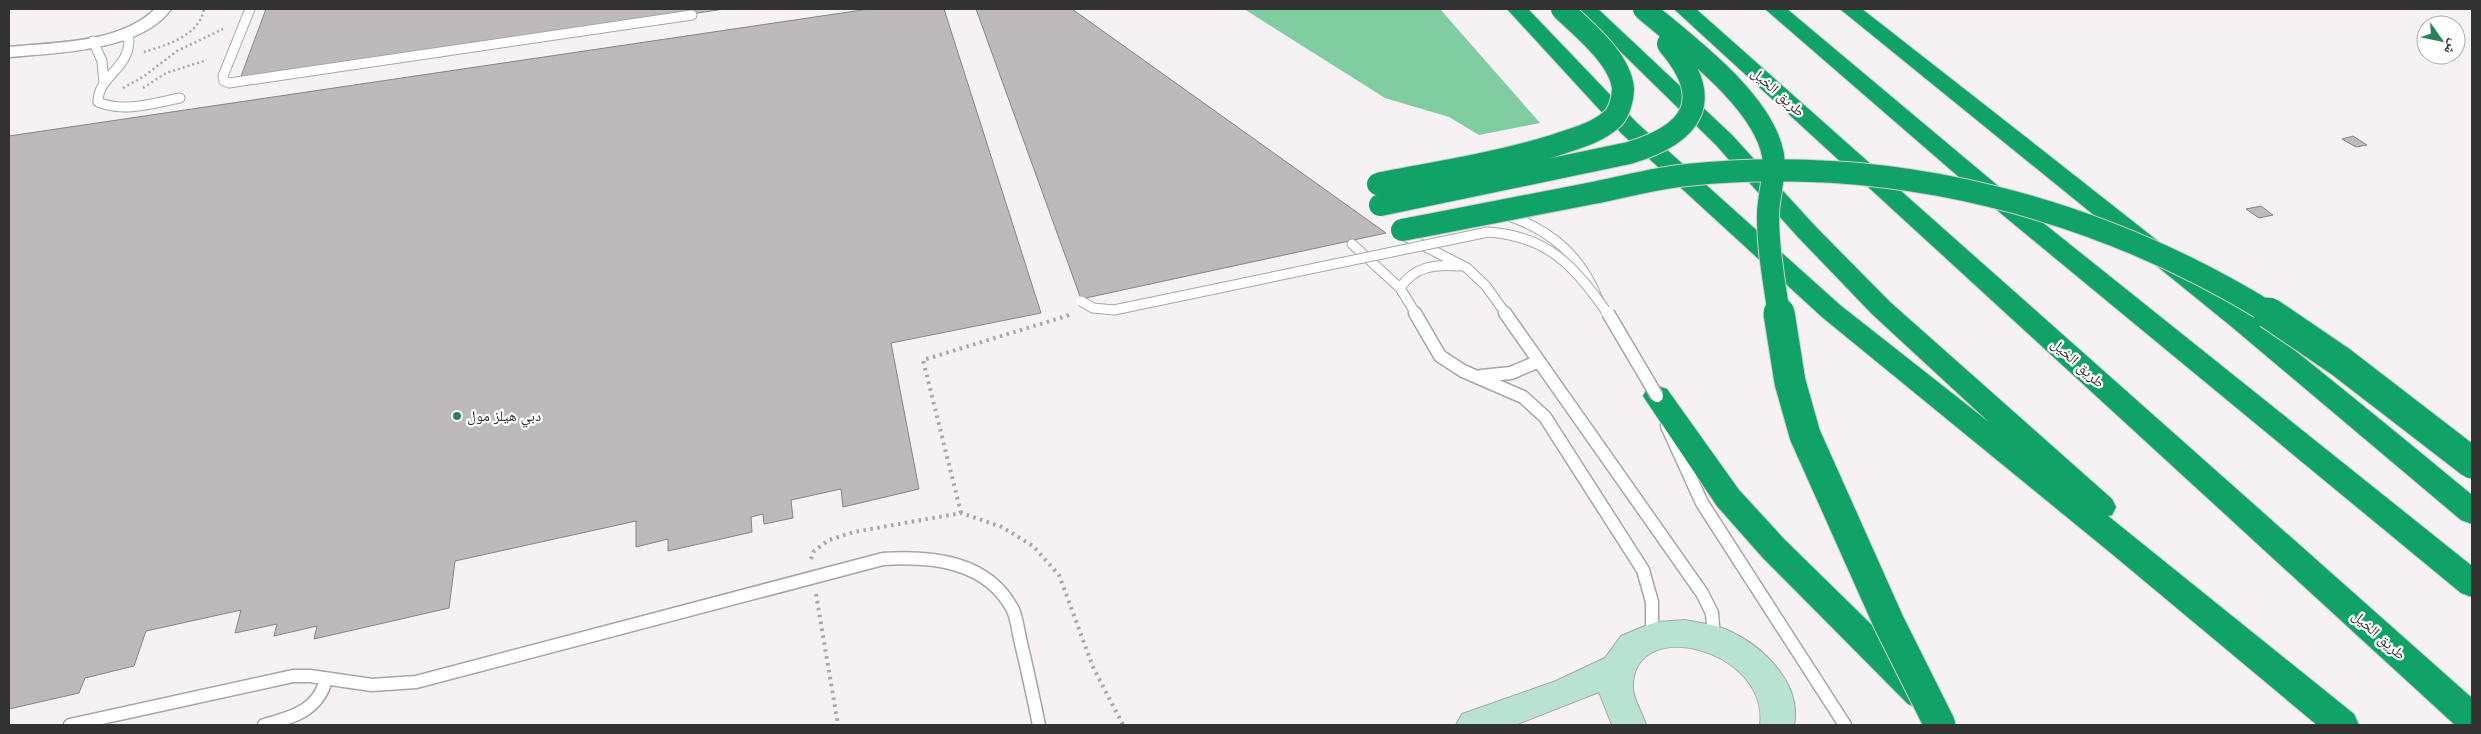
<svg xmlns="http://www.w3.org/2000/svg" width="2481" height="734" viewBox="0 0 2481 734" font-family="Poppins,'Noto Naskh Arabic',sans-serif">
<style>
.water{fill:#81cda2}
.building{fill:#bebabb;stroke:#878485}
.lines{fill:none;stroke-linecap:round;stroke-linejoin:round}
.service-far1-casing{stroke:#a9a5a6;stroke-width:11}
.service-casing{stroke:#a9a5a6;stroke-width:15}
.minor-casing{stroke:#a9a5a6;stroke-width:3}
.secondary-casing{stroke:#a9a5a6;stroke-width:2}
.motorway-casing{stroke:#cecece;stroke-width:2}
.path-far1{stroke:#aaa7a8;stroke-width:2.5;stroke-dasharray:2 3;stroke-linecap:butt}
.path{stroke:#aaa7a8;stroke-width:4;stroke-dasharray:2.5 4.5;stroke-linecap:butt}
.service-far1{stroke:#fff;stroke-width:9}
.service{stroke:#fff;stroke-width:12}
.minor{fill:#fff;fill-rule:evenodd}
.secondary{fill:#b8e3d1;fill-rule:evenodd}
.motorway{fill:#11a267;fill-rule:evenodd}
.service-bridge-far1-casing{stroke:#a9a5a6;stroke-width:11;stroke-linecap:butt}
.service-bridge-casing{stroke:#a9a5a6;stroke-width:15;stroke-linecap:butt}
.motorway-bridge-far1-casing{stroke:#cecece;stroke-width:24;stroke-linecap:butt}
.motorway-bridge-casing{stroke:#cecece;stroke-width:33;stroke-linecap:butt}
.service-bridge-far1{stroke:#fff;stroke-width:9}
.service-bridge{stroke:#fff;stroke-width:12}
.motorway-bridge-far1{stroke:#11a267;stroke-width:22}
.motorway-bridge{stroke:#11a267;stroke-width:31}
.poi-dot{fill:#298257;stroke:#fff;stroke-width:2}
.labels{text-anchor:middle;stroke-width:4.5;stroke-linejoin:round;paint-order:stroke}
.street-label{font-size:15px;fill:#333232;stroke:#fff}
.poi-label{font-size:15px;fill:#333232;stroke:#fff;text-anchor:start}
</style>
<rect width="100%" height="100%" fill="#f6f2f3"/>
<path class="water" d="M1244,9h196l100,114 -61,12 -30,-18 -64,-19z"/>
<path class="building" d="M266,9h459l-485,70z
M869,9h75l97,304 -150,30 28,146 -76,18 -2,-18 -50,11 2,18 -29,6 -1,-10 -12,3 1,15 -84,19v-12l-32,8v-26l-181,40 -6,47 -135,31 3,-13 -43,10 3,-12 -42,9 6,-23 -95,21 -12,35 -49,12 -6,15 -70,16v-573z
M976,9h96l314,224 -305,66z
M2353,136l14,9 -11,2 -14,-8z
M2261,206l12,9 -14,3 -13,-9z"/>
<g class="lines">
<defs>
<path id="service-far1" d="M250,9l-27,67 1,5 5,2 463,-68
M123,34l6,6c0,29 -31,36 -31,62 25,11 56,1 82,-4
M93,41l9,20 2,23
M1506,215c45,15 74,40 92,84
M1401,234l66,34 19,18 20,28
M1352,244l48,44 16,26
M1400,288c14,-21 34,-24 58,-22"/>
<path id="service" d="M1415,313l25,43 23,15 60,26 22,20 98,153 9,32v34
M1505,313l197,280 10,20 2,25
M1481,376l30,-3 28,-12
M1667,426l35,77 143,222
M70,725l223,-49h17l62,9 44,-3 467,-123c49,-3 105,2 130,51 4,9 5,20 7,29 7,29 13,57 19,86
M264,725c28,-7 55,-15 62,-46"/>
<path id="minor" d="M155,9h16c-29,42 -116,44 -162,48v-10c47,-5 110,-3 146,-38z"/>
<path id="secondary" d="M1685,620c14,3 29,4 42,10 35,15 75,53 67,95h-34c10,-76 -130,-112 -127,-36 1,12 10,25 13,36h-34l-13,-33 -84,33h-59l6,-11 94,-33 49,-23 16,-22 24,-10 12,-4z"/>
<path id="motorway" d="M1507,9h21l109,114 203,182 150,118 -118,-109 -75,-78 -81,-91 -139,-136h21l134,126 83,91 75,76 222,197 4,8 -4,8 -4,1 246,198 5,11h-42l-205,-171 -290,-237 -201,-184z
M1674,9h22l776,689v27h-17z
M1765,9h22l235,197 450,360v31l-11,-4 -457,-377z
M1840,9h22c205,160 410,320 610,486v29l-11,-4 -229,-193z
M1657,386l10,3 72,101 46,50 147,144 5,10 -5,10 -12,5 -12,-5 -145,-146 -46,-52 -74,-110 4,-7z"/>
</defs>
<use href="#service-far1" class="service-far1-casing"/>
<use href="#service" class="service-casing"/>
<use href="#minor" class="minor-casing"/>
<use href="#secondary" class="secondary-casing"/>
<use href="#motorway" class="motorway-casing"/>
<path class="path-far1" d="M144,52c23,-7 55,-16 60,-43
M123,88l20,-11 34,-26 46,-22
M143,88l23,-15 41,-13"/>
<path class="path" d="M961,513l-38,-153 150,-46
M811,559l3,-8 15,-11 25,-8 107,-19 41,14 31,19 26,29 34,92 30,58
M816,594l22,131"/>
<use href="#service-far1" class="service-far1"/>
<use href="#service" class="service"/>
<use href="#minor" class="minor"/>
<use href="#secondary" class="secondary"/>
<use href="#motorway" class="motorway"/>
<defs>
<path id="service-bridge-far1" d="M1081,301l12,7 21,2 374,-78c60,4 88,35 120,82"/>
<path id="service-bridge" d="M1608,313l49,83"/>
<path id="motorway-bridge-far1" d="M1644,9c41,35 119,91 129,146 3,21 -5,41 -5,61 0,33 6,66 11,98
M1378,184c60,-12 120,-21 178,-39 19,-7 39,-11 55,-25 8,-6 12,-21 12,-31 -2,-30 -41,-61 -61,-80
M1380,205l249,-52c64,-19 87,-53 39,-109
M1402,230c64,-12 128,-25 191,-37 31,-6 63,-15 94,-18 206,-21 409,31 584,139"/>
<path id="motorway-bridge" d="M1779,313l11,69 15,53 84,188 51,102
M2269,313l72,49 131,101"/>
</defs>
<use href="#service-bridge-far1" class="service-bridge-far1-casing"/>
<use href="#service-bridge" class="service-bridge-casing"/>
<use href="#motorway-bridge-far1" class="motorway-bridge-far1-casing"/>
<use href="#motorway-bridge" class="motorway-bridge-casing"/>
<use href="#service-bridge-far1" class="service-bridge-far1"/>
<use href="#service-bridge" class="service-bridge"/>
<use href="#motorway-bridge-far1" class="motorway-bridge-far1"/>
<use href="#motorway-bridge" class="motorway-bridge"/>
</g>
<circle class="poi-dot" cx="457" cy="416" r="5"/>
<g class="labels">
<g class="street-label">
<text transform="translate(1778 92) rotate(42)" y="5">طريق الخيل</text>
<text transform="translate(2078 363) rotate(42)" y="5">طريق الخيل</text>
<text transform="translate(2379 635) rotate(42)" y="5">طريق الخيل</text>
</g>
<g class="poi-label">
<text x="467" y="421">دبي هيلز مول</text>
</g>
</g>
<rect width="2481" height="734" fill="none" stroke="#333232" stroke-width="20"/>
<g transform="translate(2441 40) rotate(123)"><circle r="24" fill="#ffffff" stroke="#adadad"/>
<path d="M0-4L9 19L0 12L-9 19Z" fill="#298257"/>
<text y="-8" font-size="14" font-weight="bold" text-anchor="middle" fill="#333232">ش</text>
</g>
</svg>
